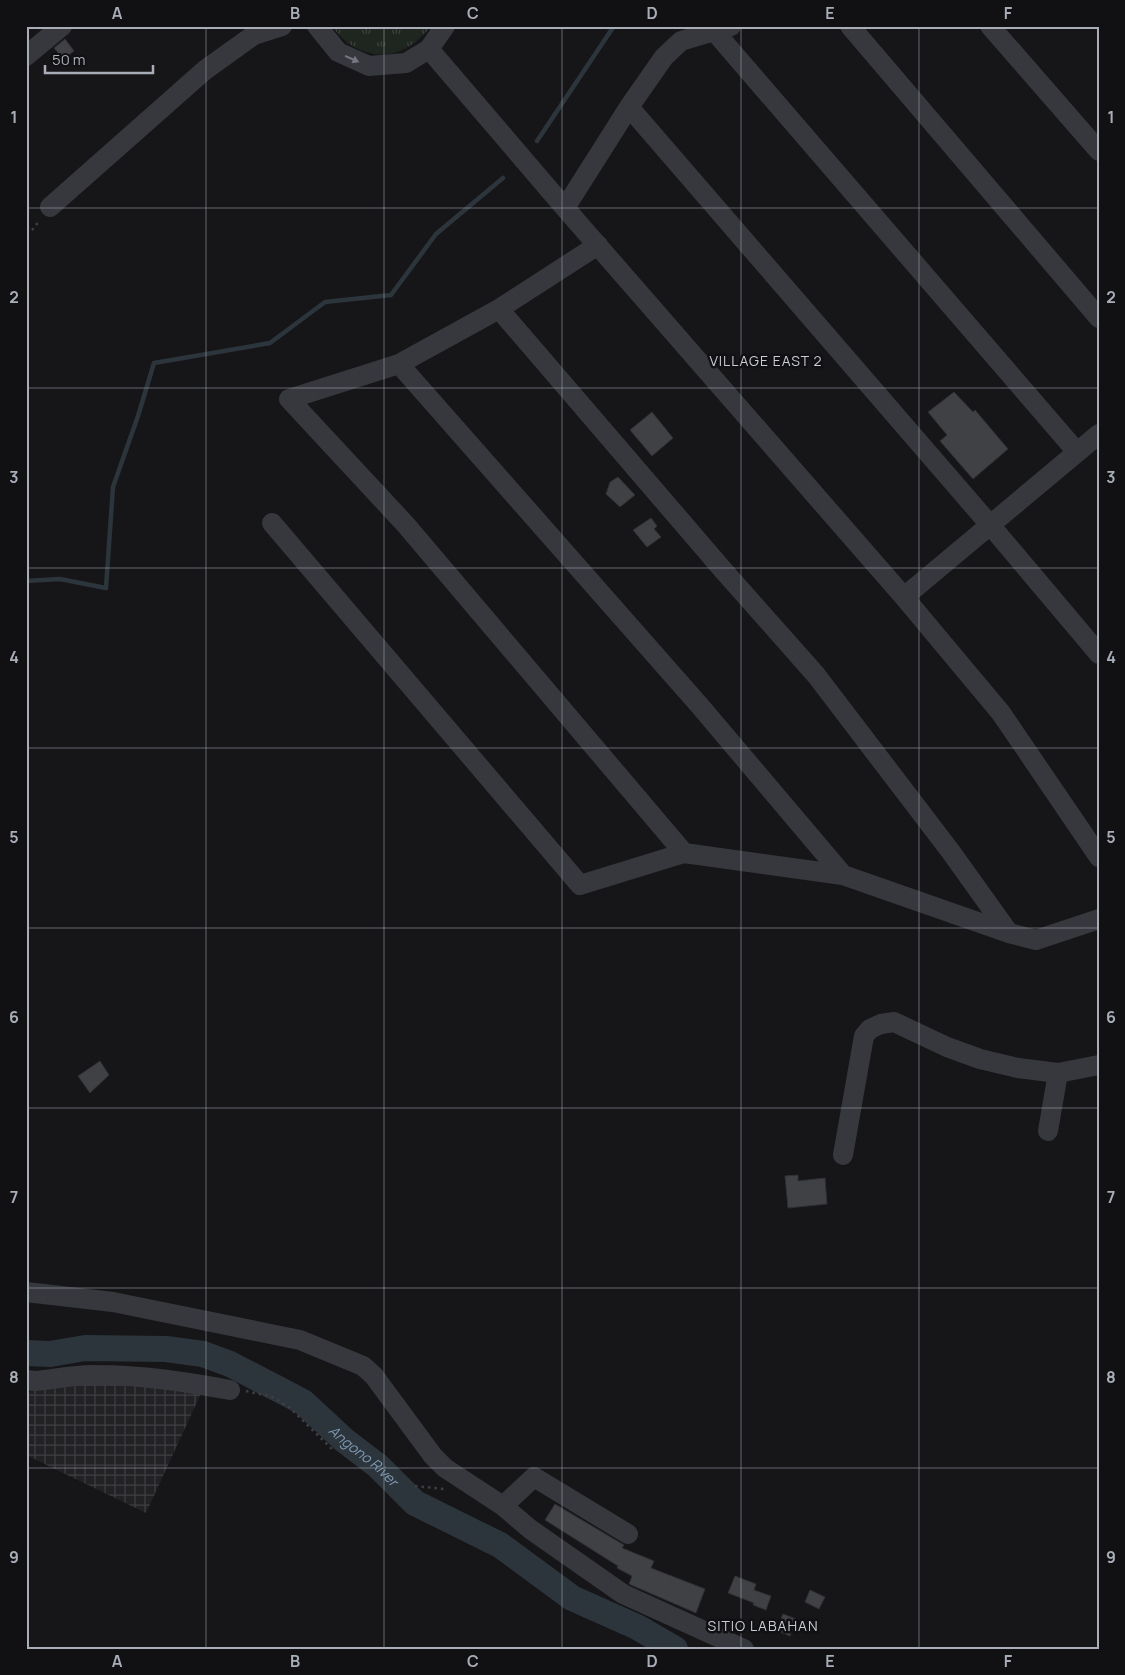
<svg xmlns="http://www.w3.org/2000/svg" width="1125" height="1675" viewBox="0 0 1125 1675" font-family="Manrope,sans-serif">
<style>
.industrial{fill:url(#industrial-grid)}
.grass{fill:url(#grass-tufts)}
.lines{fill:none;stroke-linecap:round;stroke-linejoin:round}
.stream{stroke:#2c353c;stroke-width:4.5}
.river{stroke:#2c353c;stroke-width:26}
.building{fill:#404145;stroke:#303034}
.path{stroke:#3d3f44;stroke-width:2.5;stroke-dasharray:2.5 4;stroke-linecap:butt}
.minor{stroke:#37383d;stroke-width:20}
.oneway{fill:#757881}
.grid{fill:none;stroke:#a8adb8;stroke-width:1;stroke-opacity:0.55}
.labels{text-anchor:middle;stroke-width:5;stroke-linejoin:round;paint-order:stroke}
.neighbourhood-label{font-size:14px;letter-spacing:1px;fill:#c9ccd4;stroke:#111113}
.water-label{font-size:14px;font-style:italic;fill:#7f9bb3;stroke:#111113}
.neatline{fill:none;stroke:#a8adb8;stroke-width:2}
.grid-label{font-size:16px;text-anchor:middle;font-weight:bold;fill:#a8adb8}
</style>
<defs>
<pattern id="industrial-grid" width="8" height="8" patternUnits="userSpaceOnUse" patternTransform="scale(1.25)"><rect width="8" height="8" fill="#222225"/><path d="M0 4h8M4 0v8" fill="none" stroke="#3f3f43"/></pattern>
<pattern id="grass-tufts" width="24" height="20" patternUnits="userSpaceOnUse" patternTransform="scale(1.25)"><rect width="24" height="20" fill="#1e261f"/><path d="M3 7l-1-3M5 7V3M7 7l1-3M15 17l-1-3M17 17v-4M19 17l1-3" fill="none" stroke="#3c433d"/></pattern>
</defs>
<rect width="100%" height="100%" fill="#161618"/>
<path class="industrial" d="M98,1381l105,8 -57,124 -120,-58v-56l6,-11z"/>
<path class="grass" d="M332,26h99c-3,5 -7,8 -11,12 -28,27 -67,19 -88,-12z"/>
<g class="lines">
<path class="stream" d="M537,141l77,-115
M26,581l34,-2 46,9 7,-101 25,-71 16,-53 116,-20 55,-41 66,-7 45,-61 67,-56"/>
<path class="river" id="s1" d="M26,1353l24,1 35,-6 81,1 37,5 27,10 73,38 41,38 34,26 37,37 85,42 72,53 65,29 38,22"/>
</g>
<path class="building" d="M65,39l9,12 -11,8 -9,-11z
M954,392l19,20 2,-2 33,39 -35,30 -33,-38 7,-6 -19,-23z
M652,412l21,26 -21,18 -22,-26z
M618,477l17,18 -15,12 -14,-13 4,-12z
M651,518l6,8 -3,3 7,8 -14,10 -14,-17z
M100,1061l9,14 -19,18 -12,-17z
M798,1175v6l27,-3 2,26 -39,4 -3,-32z
M555,1504l69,41 -2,3 32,13 -3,7 54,21 -9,24 -67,-29 3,-8 -15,-8 1,-2 -73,-46z
M735,1576l21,8 -2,6 17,6 -5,14 -13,-5 1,-2 -26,-10z
M810,1590l15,7 -6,12 -14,-7z
M783,1614l13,5 -6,17 -14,-6z"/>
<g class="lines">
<path class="path" d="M26,233l7,-4 7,-9
M246,1391l27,6 17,11 44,43
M415,1486l29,3"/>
<path class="minor" d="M317,26l21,26 31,14 37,-3 23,-14 16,-23
M850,26l249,292
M990,26l109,125
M715,32l362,420
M429,49l136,159 339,389 97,116 98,144
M26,56l36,-30
M629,107l362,419 108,128
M50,207l155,-137 49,-35 28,-9
M565,208l64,-101 35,-50 17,-16 50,-15
M598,245l-99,64 -100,55 -110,35 117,126 278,328
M499,309l224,261 93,105 135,177 58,81
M399,364l301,342 143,169
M272,523l308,362 104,-32 159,22 166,58 27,7 63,-21
M904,597l195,-163
M1048,1131l10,-58
M843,1155l21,-119 6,-7 11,-5 13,-2 53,25 33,12 38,9 40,5 41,-8
M26,1292l87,10 187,38 63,26 11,10 59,80 12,12 58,38 27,23 93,65 121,55
M26,1380l10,1c20,-2 41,-7 61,-6 45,0 89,7 133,15
M503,1506l31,-29 94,57"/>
</g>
<defs><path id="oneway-solid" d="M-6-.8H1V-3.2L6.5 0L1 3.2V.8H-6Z" transform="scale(1.25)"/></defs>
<use class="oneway" href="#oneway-solid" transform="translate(352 59) rotate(24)"/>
<path class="grid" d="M206,26v1623M384,26v1623M562,26v1623M741,26v1623M919,26v1623M26,208h1073M26,388h1073M26,568h1073M26,748h1073M26,928h1073M26,1108h1073M26,1288h1073M26,1468h1073"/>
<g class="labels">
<g class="neighbourhood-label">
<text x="766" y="366">VILLAGE EAST 2</text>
<text x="763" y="1631">SITIO LABAHAN</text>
</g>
<g class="water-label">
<text dy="5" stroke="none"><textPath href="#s1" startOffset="370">Angono River</textPath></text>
</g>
</g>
<rect width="1125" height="1675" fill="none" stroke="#111113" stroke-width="55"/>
<path d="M45 65v8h108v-8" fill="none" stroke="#a8adb8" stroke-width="2.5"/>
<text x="52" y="65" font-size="15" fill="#a8adb8" stroke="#111113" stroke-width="4" paint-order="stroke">50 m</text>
<rect x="28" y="28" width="1070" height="1620" class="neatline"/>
<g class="grid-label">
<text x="117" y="19">A</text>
<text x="295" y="19">B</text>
<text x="473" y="19">C</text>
<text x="652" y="19">D</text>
<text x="830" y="19">E</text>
<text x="1008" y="19">F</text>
<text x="14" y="123">1</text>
<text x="1111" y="123">1</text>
<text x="14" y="303">2</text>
<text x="1111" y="303">2</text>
<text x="14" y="483">3</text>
<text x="1111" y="483">3</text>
<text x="14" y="663">4</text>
<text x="1111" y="663">4</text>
<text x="14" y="843">5</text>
<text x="1111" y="843">5</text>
<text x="14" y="1023">6</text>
<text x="1111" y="1023">6</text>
<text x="14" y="1203">7</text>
<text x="1111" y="1203">7</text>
<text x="14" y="1383">8</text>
<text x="1111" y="1383">8</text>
<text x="14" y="1563">9</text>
<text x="1111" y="1563">9</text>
<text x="117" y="1667">A</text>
<text x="295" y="1667">B</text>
<text x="473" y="1667">C</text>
<text x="652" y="1667">D</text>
<text x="830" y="1667">E</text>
<text x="1008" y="1667">F</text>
</g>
</svg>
